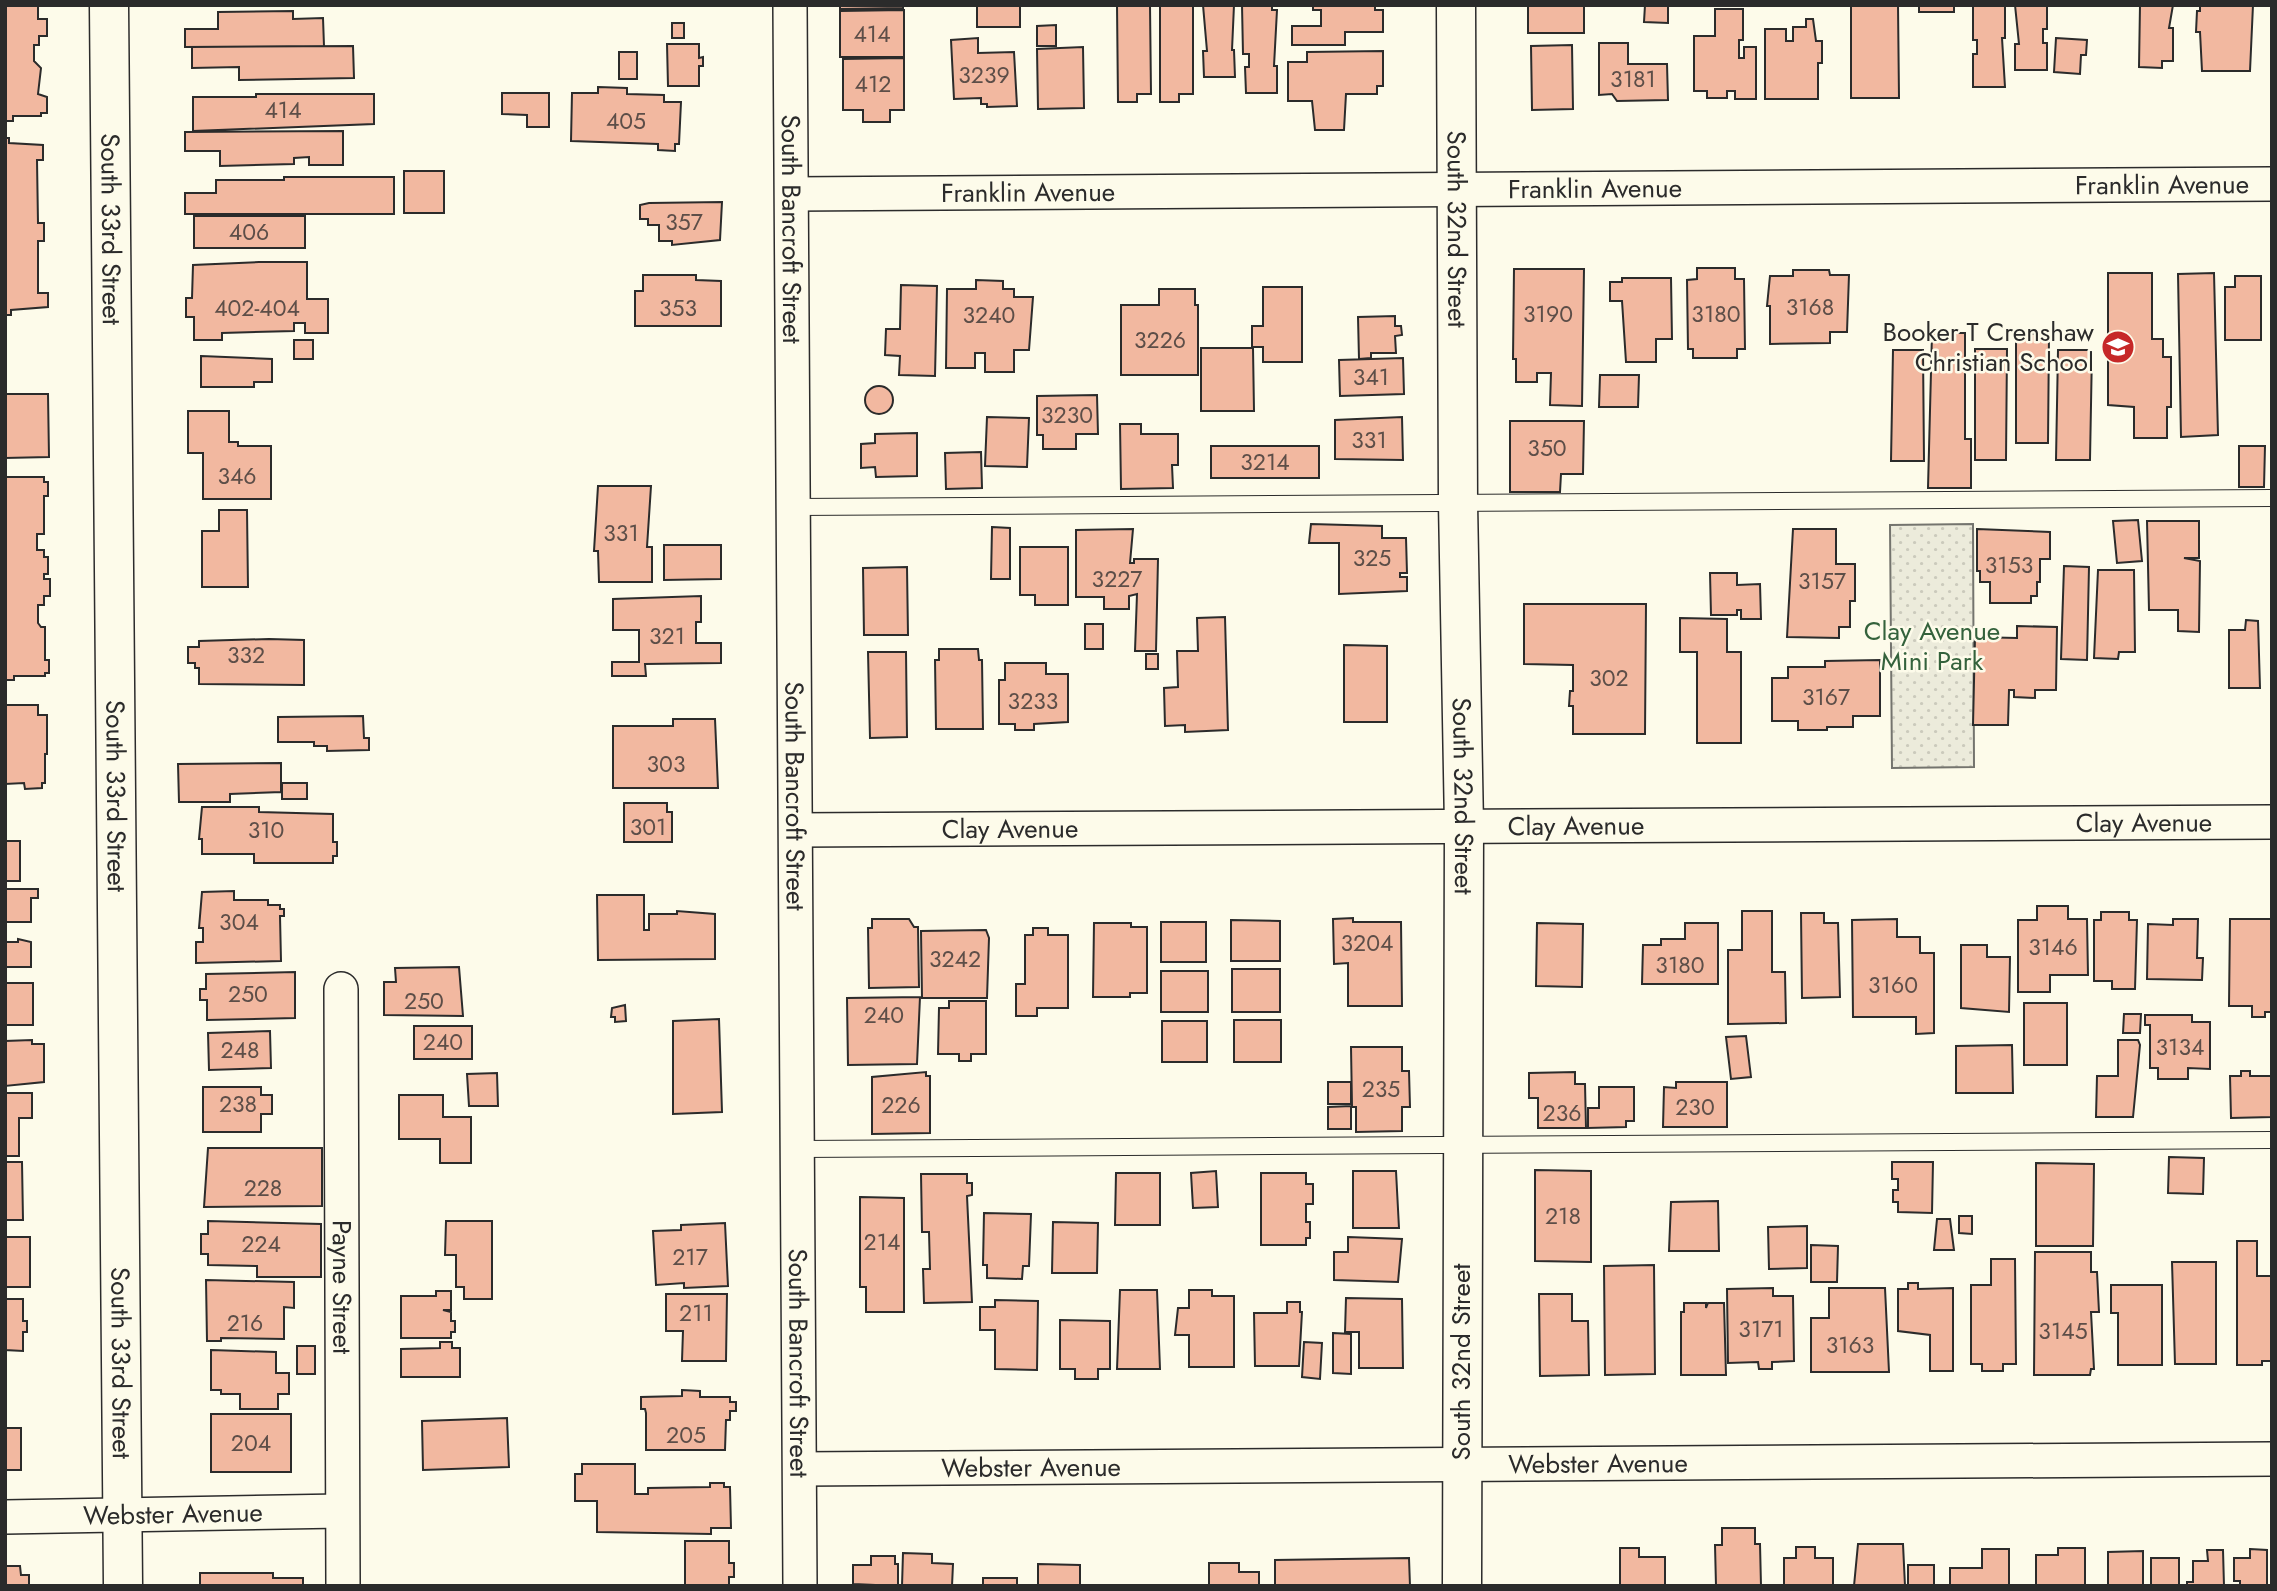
<svg xmlns="http://www.w3.org/2000/svg" width="2277" height="1591" viewBox="0 0 2277 1591" font-family="Jost,sans-serif">
<style>
.park{fill:url(#park-dots);stroke:#74746e;stroke-width:2}
.building{fill:#f2b8a0;stroke:#2b2b2b;stroke-width:2}
.lines{fill:none;stroke-linecap:round;stroke-linejoin:round}
.service-casing{stroke:#2b2b2b;stroke-width:18}
.minor-casing{stroke:#2b2b2b;stroke-width:36}
.tertiary-casing{stroke:#2b2b2b;stroke-width:41}
.secondary-casing{stroke:#2b2b2b;stroke-width:41}
.service{stroke:#fdfbea;stroke-width:16}
.minor{stroke:#fdfbea;stroke-width:33}
.tertiary{stroke:#fdfbea;stroke-width:38}
.secondary{stroke:#fdfbea;stroke-width:38}
.labels{text-anchor:middle;stroke-width:5;stroke-linejoin:round;paint-order:stroke}
.number-label{font-size:23px;fill:#5d4e48}
.street-label{font-size:26px;fill:#2b2b2b;stroke:#fdfbea}
.poi-label{font-size:26px;fill:#2b2b2b;stroke:#fdfbea;text-anchor:end}
.park-label{font-size:26px;fill:#34623c;stroke:#fdfbea}
</style>
<defs>
<pattern id="park-dots" width="8" height="8" patternUnits="userSpaceOnUse" patternTransform="scale(1.75)"><rect width="8" height="8" fill="#ecebdb"/><path d="M2 2h.1M6 6h.1" fill="none" stroke="#cbcabc" stroke-width="1.8" stroke-linecap="round"/></pattern>
</defs>
<rect width="100%" height="100%" fill="#fdfbea"/>
<path class="park" d="M1973,524l1,243 -82,1 -2,-243z"/>
<path class="building" d="M5,5h33v14h9v17h-8v9h-5v16l7,7 -3,26 9,3v16h-6v3h-28v5h-8z
M840,5h63v3l-63,1z
M977,5h43v22h-43z
M1117,5h33l1,89h-14v8h-19z
M1160,5h33v89h-14v8h-19z
M1203,5h31l-2,45h2l1,27h-31l-1,-26h4z
M1242,5h30v5h5l-3,56h3v27h-31l-1,-26h4v-13h-6z
M1313,5h62v5h8v22h-38v13h-53v-19h29v-16h-8z
M1528,5h56v28h-56z
M1645,5h23v18l-24,-1z
M1851,5h47l1,93h-48z
M1919,5h35v7h-35z
M1973,5h32v33h-3l3,49h-32v-33h4v-14h-4z
M2015,5h32v24h-4v14h4v27h-32v-26h4z
M2140,5h33l-4,23h4v33h-11v7l-23,-1z
M2200,5h53l-3,66h-48l-2,-39h-4l1,-21h3z
M1715,9h28v31h-4v18h5v-11h12v52h-21v-8h-8v7h-20v-7h-13v-55h21z
M904,10v47h-64v-46z
M293,11v8l30,-1 1,28 -139,1v-18h33v-17z
M1806,19h7l3,22h6v22h-4v36h-53v-70h21v12h7v-14h13z
M672,23h12v15h-12z
M1056,25v21h-19v-20z
M978,38v15l36,-1 3,54 -30,1v-3h-6v-6l-27,1 -3,-59z
M2056,38l31,2 -1,15h-5l-1,19 -26,-2z
M1599,43h29v21h39l1,36 -51,1 -5,-7 -13,1z
M667,44h32v14l4,-1v9h-4v20h-31z
M1572,45l1,64 -41,1 -1,-64z
M353,46l1,32 -115,2v-13l-47,1v-21z
M1083,47l1,61 -46,1 -1,-60z
M1383,51v35h-6v8h-31l-2,36h-29l-3,-29h-24v-39h19v-10z
M619,52h18v27h-18z
M904,58v52h-14v12h-27v-12h-20v-51z
M598,87l29,1v6l37,1v7h17l-2,42h-4v7l-17,-1v-6l-87,-3 1,-48h26z
M502,93h47v34h-22v-12l-25,-1z
M256,94h118v30l-181,7v-34h63z
M343,131v34h-34v-8l-15,1v6l-74,2v-15h-35v-19z
M5,138h4v5l34,2v15h-6l1,63h6v18h-6v52h10v14l-37,3v5h-6z
M404,171h40v42h-40z
M284,177h110v37h-209v-21h31v-13h68z
M722,202l-2,38 -48,5v-4h-13v-16h-11v-6h-8v-14l9,-2z
M194,216h111v32h-111z
M259,262h48v37h21v34h-23v-10h-11v8l-72,2v7h-28v-23h-8v-19h6l1,-33z
M1697,268h38v11h9l1,70h-8v9h-44v-9h-5l-1,-69 10,-1z
M1514,269h70l-2,137 -32,-1 1,-32h-14v9h-21v-23h-3z
M1793,270h36l1,5h19l-2,57h-17v11l-60,1v-38h-3l3,-30h23z
M2108,273h44v66h11v18h8v50h-4v31h-33v-31l-26,-2z
M2214,273l4,162 -37,2 -3,-163z
M643,275h53v5l25,1v45h-86v-35h8z
M2235,276h26v64h-36v-53h10z
M1622,278h49l1,61h-16v23h-30l-4,-61h-12v-19h12z
M976,280l27,1v8h11v8h19l-4,53h-15v22h-29v-19h-10v15h-29l1,-79h29z
M901,285l36,1 -2,90 -36,-1 1,-19 -15,-1 1,-26h14z
M1263,287h39v75h-39v-15h-11v-21h11z
M1159,289h36v16h3v70h-77v-70h38z
M1395,316v10h6l1,9 -7,1 1,17h-25v5l-12,1 -1,-42z
M1932,333h33v106h6v49h-43z
M2016,334h33l-1,109h-32z
M294,340h19v19h-19z
M1201,348h52l1,63h-53z
M1975,349h32l-1,111h-31z
M1893,350h30l1,111h-33z
M2058,350h34l-2,110h-34z
M201,356l71,3v23h-18v5h-53z
M1403,358l1,36 -64,2 -1,-36z
M1600,375h39l-1,32h-39z
M865 400a14 14 0 1 1 28 0a14 14 0 1 1-28 0Z
M5,394h43l1,63 -44,1z
M1097,395l1,39h-22v15h-33v-14h-6v-39z
M188,411h41v31h9v4h33v53h-68v-46h-15z
M987,417l42,1 -2,49 -42,-1z
M1402,417l1,43 -68,-1v-39z
M1510,421h74l-1,53h-22l-1,18h-50z
M1120,424h21v10h37v31h-6l1,23 -52,1z
M917,433v43l-41,1 -1,-10 -14,1v-24l14,-1v-9z
M1211,446h108v32h-108z
M2239,446h26l-1,41h-25z
M981,452l1,36 -36,1 -1,-36z
M5,477h39v5h4v14h-4v38h-7v16h7v7h4v17h-4v5h6v17h-6v9h-6v18l3,4h4v33h4v13h-4v3h-31v4h-9z
M598,486h53l-4,61h5v35h-53l-1,-31h-4z
M219,510h28l1,77h-46v-56h17z
M2138,520l4,41 -25,2 -4,-42z
M2147,521h52v37h-15l16,3 -1,71 -21,-1v-21h-29z
M1311,524l71,2v12h24l1,35h-7v4h7v14l-68,3v-51h-30z
M992,527l18,1v51h-19z
M1133,529l-3,34h4v-4h24l-2,92h-21l2,-57 -8,2v13h-25v-12h-28v-67z
M1793,529h43v35h19v37h-5v26h-11v11l-52,-1z
M1977,529l73,3v27h-10v23h-3v14h-6v7h-41v-21h-10v-11h-3z
M664,545h57v34l-57,1z
M1020,547h48v58h-33v-10h-15z
M2064,566l25,1 -2,93 -26,-1z
M907,567l1,68h-44l-1,-67z
M2098,570h36l1,82h-16l-1,7 -24,-1z
M1710,573h27v12l23,-1 1,35h-20v-9h-4v5h-26z
M701,596v26h-5v21h25v20l-76,1 1,12h-34v-14h27v-32h-26v-31z
M1524,604h122l-1,130h-72v-28h-4l1,-15h3v-26l-49,-1z
M1225,617l3,113 -43,2v-7l-20,1 -1,-38 14,-1 -1,-36h21l-1,-33z
M1680,618l47,1v33h14v91h-44v-91h-17z
M2246,620l12,1 2,67h-31v-58h16z
M1085,624h18v25h-18z
M2017,626l40,1 -1,63h-21v8l-21,-1v-7h-5l-1,35h-35l2,-88 42,1z
M269,639l35,1v45l-105,-1v-16h-4v-5h-7v-16h11v-6z
M1344,645l43,1v76h-43z
M939,649h39l1,11h3l1,69h-47l-1,-69h4z
M868,652h38l1,85 -37,1z
M1146,654h12v15h-12z
M1880,660v56h-27v11h-26v3h-29v-9h-26v-43h16v-11h37v-6z
M1005,663h41v11h22v48l-34,2v6h-19v-6h-16v-44h6z
M5,705h33v10h9v39h-2v29h-3v5l-17,1 -1,-6 -19,1z
M363,716l1,22h5v12l-42,1v-5h-13v-4h-36v-25z
M673,719h42l3,69h-105v-62h60z
M281,763v29l-51,2v8h-51l-1,-38z
M282,783h25v16h-25z
M624,803h43v9h5v30h-48z
M202,807h57v5l74,2v28h4v14h-4v7h-79v-9h-52v-15h-3z
M5,841h15v40h-15z
M5,889h33v9h-7v24h-26z
M234,891v9h34v5h12v4h4v7h-4l1,45 -85,2v-21h7v-14h-4l3,-36z
M597,895h47v35h5v-16h28v-3l38,3v45l-117,1z
M2037,906h31v13h19l1,56h-38v17h-32v-72h19z
M1742,911h30v61h13l1,51 -58,1v-74h14z
M2101,912h28v8h8l-2,69h-23v-8h-18v-61h7z
M1801,913h23v10h14l2,74 -38,1z
M1353,918v4h48l1,84h-54v-43l-14,1 -1,-45z
M872,919h37l5,8h4l1,60 -50,1 -1,-60h4z
M1897,919v18h23v16h14v80l-18,1v-17h-63l-1,-97z
M2173,919h25l-1,39h6l-1,22 -55,-1 1,-55 25,1z
M2230,919h42v93h-7v5h-13v-11h-23z
M1231,920l49,1v40h-49z
M1161,922h45v40h-45z
M1094,923h37v4h16v66h-17v4h-37z
M1537,923l46,1 -1,63 -46,-1z
M1685,923h33v61h-76l1,-39h18v-6h24z
M1033,928h15v7h20v73h-31v8h-21v-32h9v-49h8z
M986,930l3,8 -2,60h-65l-1,-67z
M18,939l13,3v25h-26v-25h13z
M1961,945h26v12h23l-1,55 -48,-4z
M459,967l4,49 -79,-1v-33h12l-1,-14z
M1232,969h48v43h-48z
M1161,971h47v41h-47z
M295,972v46l-88,2v-20h-7v-11h6v-15z
M5,983h28v42h-28z
M920,997l-3,67 -69,1 -1,-67z
M949,1001h37v53h-15v7h-12v-7h-21l1,-46h10z
M2024,1003h43v62h-43z
M625,1005l1,16 -11,1v-5h-4l1,-9z
M2124,1014h17l-1,19h-17z
M2145,1015h47v7h18v47l-22,-1v11h-30v-11h-8v-43h-5z
M719,1019l3,93 -49,2v-93z
M1234,1020h47v42h-47z
M1162,1021h45v41h-45z
M414,1026h58v33h-58z
M270,1031l1,37 -62,2 -1,-37z
M1746,1036l5,41 -20,2 -5,-42z
M32,1040v4h12v38l-39,4v-45z
M2118,1040h20l2,5 -7,72h-37l1,-41h21z
M2012,1045l1,48h-57v-47z
M1351,1047h51v24h7l1,36h-8v24l-46,1v-25h-4z
M2241,1071h9v5h22v41l-41,1 -1,-42h11z
M926,1072v4h4v57l-58,1v-57z
M1575,1072v12h10l1,44h-48v-30h-9v-25z
M497,1073l1,33h-29l-2,-32z
M1328,1082h23v22h-23z
M1676,1082h51v45h-64l1,-40 12,1z
M203,1087h58v8h11v19h-11v18h-58z
M1599,1087h35v34h-8v6l-38,1v-20h11z
M5,1093h27v25h-13v38h-14z
M399,1095h44v22h28v46h-31v-24h-41z
M1351,1106v23h-23v-22z
M208,1148h114v58l-118,1z
M2169,1157l35,1 -1,36 -35,-1z
M5,1162h17l1,58h-18z
M1892,1162h41l-1,51 -34,-1v-10h-5v-12h5v-11h-6z
M2036,1163l58,1 -1,82h-57z
M1535,1170l56,1v91l-56,-1z
M1216,1171l2,36 -25,1 -2,-35z
M1353,1171h43l3,57h-46z
M1116,1173h44v52h-45z
M1261,1173h45v11h7v20h-7v18h4v16h-4v7h-45z
M921,1174h46v9h5v12l-5,1 5,106 -48,1 -1,-34h7l-1,-37h-7z
M860,1197l44,1v114h-38v-25h-6z
M1718,1201l1,50h-50l2,-49z
M984,1213l47,1 -2,52h-6l-1,13 -35,-1v-13h-4z
M1959,1216h13v18l-13,-1z
M1937,1219h13l4,31h-20z
M208,1221l113,3v53h-64v-11l-49,-1v-11h-7v-20h7z
M446,1221h46v78h-28v-12h-8v-32h-11z
M1053,1222l45,1 -1,50h-45z
M725,1223l3,63 -44,2v-5l-28,2 -3,-54 28,-1v-5z
M1807,1226v42l-38,1 -1,-42z
M5,1237h25v50h-25z
M1348,1237l54,2 -4,43 -64,-2v-28h14z
M2237,1241h20v35h15v85h-10v4h-25z
M1811,1245l27,1 -1,36h-26z
M2035,1252h56v20h6l2,40h-8l3,57h-3l-1,6h-56z
M1991,1259h24l1,105h-13v7h-21v-7h-11v-79h20z
M2172,1262h44v102h-41z
M1654,1265l1,109 -50,1 -1,-109z
M206,1280l88,2v26l-10,-1v32l-63,-1v3h-14z
M1908,1283h10v6l35,-1v83h-23v-36l-32,-4v-42h10z
M2111,1285h51v80h-44v-52h-7z
M1773,1288v8h20l1,65 -22,1v7h-13l-1,-7 -30,1 -1,-74z
M1829,1288h56l4,84h-78v-54h18z
M1120,1290h37l3,79h-43z
M1189,1290h23v6h22v71h-45v-32h-14l3,-27h11z
M436,1291h15v19h-8l8,2v9h4v11h-4v6h-50v-42h35z
M666,1294h61l-1,67h-44l1,-30h-17z
M1539,1294h33v27h16l1,54 -49,1z
M1346,1298l56,1 1,69h-44v-36h-14z
M5,1299h18v22h4v11h-4v19l-18,-1z
M995,1300l43,1 -1,69 -42,-1v-39h-15v-23h15z
M1287,1302h13v10h2l-3,54h-44l-1,-53h33z
M1684,1303h22v5l2,-5h16l2,72h-45v-63h3z
M1060,1320l50,1v48h-12v10h-23v-10h-15z
M1333,1333l18,1v40l-18,-1z
M440,1342h12v6h8v29h-59v-28l39,-1z
M1304,1342l18,1 -2,36 -18,-2z
M297,1346h18v28h-18z
M211,1350l65,2v21h13v21h-11v15h-38v-15h-19v-4h-10z
M682,1390l18,1v6h30v5h6v9h-6v9h-4l-1,30h-79v-37l-1,-4h-4v-12l41,-1z
M211,1414h80v58h-80z
M507,1418l2,49 -86,3 -1,-49z
M5,1428h16v42h-16z
M582,1464h53v30h13v-6l62,-1v-4h14v4h6l1,41h-20v6l-114,-2v-31h-22v-27h7z
M1722,1528h33v16h5l1,42h-45l-1,-41h7z
M685,1541h44v22h5v14h-5v9h-44z
M1858,1544h45l2,42h-51z
M1796,1547h19v11h18v28h-49v-28h12z
M1620,1548h19v9h26v29h-45z
M2058,1548h27v38h-49v-31h22z
M1982,1549h27v37h-59v-18h32z
M2250,1549l17,1v36h-27v-5h-6v-23h16z
M2207,1550h16l1,36h-37v-4h6v-21h15z
M2143,1551v35h-35v-34z
M903,1553l29,1v9l21,1 -1,22h-50z
M871,1556h24v8h3v22l-45,-2v-19h18z
M1409,1558l1,28h-135v-26z
M2151,1558h28v28h-28z
M1209,1563h30v9h20v14h-50z
M1038,1564l42,1v21h-42z
M1908,1565h26v21h-26z
M5,1566h15l1,9h8v11h-24z
M200,1573h73v5h30v8h-103z
M983,1578h34v8h-34z"/>
<g class="lines">
<defs>
<path id="service" d="M794,507l1478,-9
M798,1149l1474,-9"/>
<g id="minor">
<path id="s1" d="M790,5l10,1581"/>
<path id="s2" d="M792,194l1480,-10"/>
<path id="s3" d="M796,830l1476,-8"/>
<path id="s4" d="M341,989l2,597"/>
<path id="s5" d="M800,1469l1472,-10"/>
<path id="s6" d="M5,1517l336,-6"/>
</g>
<g id="tertiary">
<path id="s7" d="M109,5l14,1581"/>
</g>
<g id="secondary">
<path id="s8" d="M1456,5l2,498 6,323 -2,760"/>
</g>
</defs>
<use href="#service" class="service-casing"/>
<use href="#minor" class="minor-casing"/>
<use href="#tertiary" class="tertiary-casing"/>
<use href="#secondary" class="secondary-casing"/>
<use href="#service" class="service"/>
<use href="#minor" class="minor"/>
<use href="#tertiary" class="tertiary"/>
<use href="#secondary" class="secondary"/>
</g>
<defs>
<symbol id="school-disc" viewBox="-11 -11 22 22"><circle r="9.5" fill="#c62828" stroke="#fdfbea"/><path d="M0-5L7-2L0 1L-7-2ZM-4 1L0 2.5L4 1V4Q0 6-4 4Z" fill="#fff"/></symbol>
</defs>
<g fill-rule="evenodd">
<use href="#school-disc" x="2099" y="328" width="38" height="38"/>
</g>
<g class="labels">
<g class="number-label">
<text x="872" y="42">414</text>
<text x="984" y="83">3239</text>
<text x="1633" y="87">3181</text>
<text x="873" y="92">412</text>
<text x="283" y="118">414</text>
<text x="626" y="129">405</text>
<text x="684" y="230">357</text>
<text x="249" y="240">406</text>
<text x="1810" y="315">3168</text>
<text x="257" y="316">402-404</text>
<text x="678" y="316">353</text>
<text x="1548" y="322">3190</text>
<text x="1716" y="322">3180</text>
<text x="989" y="323">3240</text>
<text x="1160" y="348">3226</text>
<text x="1371" y="385">341</text>
<text x="1067" y="423">3230</text>
<text x="1369" y="448">331</text>
<text x="1547" y="456">350</text>
<text x="1265" y="470">3214</text>
<text x="237" y="484">346</text>
<text x="621" y="541">331</text>
<text x="1372" y="566">325</text>
<text x="2009" y="573">3153</text>
<text x="1117" y="587">3227</text>
<text x="1822" y="589">3157</text>
<text x="667" y="644">321</text>
<text x="246" y="663">332</text>
<text x="1609" y="686">302</text>
<text x="1826" y="705">3167</text>
<text x="1033" y="709">3233</text>
<text x="666" y="772">303</text>
<text x="648" y="835">301</text>
<text x="266" y="838">310</text>
<text x="239" y="930">304</text>
<text x="1367" y="951">3204</text>
<text x="2053" y="955">3146</text>
<text x="955" y="967">3242</text>
<text x="1680" y="973">3180</text>
<text x="1893" y="993">3160</text>
<text x="248" y="1002">250</text>
<text x="424" y="1009">250</text>
<text x="884" y="1023">240</text>
<text x="443" y="1050">240</text>
<text x="2180" y="1055">3134</text>
<text x="240" y="1058">248</text>
<text x="1381" y="1097">235</text>
<text x="238" y="1112">238</text>
<text x="901" y="1113">226</text>
<text x="1695" y="1115">230</text>
<text x="1562" y="1121">236</text>
<text x="263" y="1196">228</text>
<text x="1563" y="1224">218</text>
<text x="882" y="1250">214</text>
<text x="261" y="1252">224</text>
<text x="690" y="1265">217</text>
<text x="696" y="1321">211</text>
<text x="245" y="1331">216</text>
<text x="1761" y="1337">3171</text>
<text x="2063" y="1339">3145</text>
<text x="1850" y="1353">3163</text>
<text x="686" y="1443">205</text>
<text x="251" y="1451">204</text>
</g>
<g class="street-label">
<text dy="9" stroke="none"><textPath href="#s2" startOffset="1370">Franklin Avenue</textPath></text>
<text dy="9" stroke="none"><textPath href="#s2" startOffset="803">Franklin Avenue</textPath></text>
<text dy="9" stroke="none"><textPath href="#s2" startOffset="236">Franklin Avenue</textPath></text>
<text dy="9" stroke="none"><textPath href="#s7" startOffset="224">South 33rd Street</textPath></text>
<text dy="9" stroke="none"><textPath href="#s1" startOffset="224">South Bancroft Street</textPath></text>
<text dy="9" stroke="none"><textPath href="#s8" startOffset="224">South 32nd Street</textPath></text>
<text dy="9" stroke="none"><textPath href="#s7" startOffset="791">South 33rd Street</textPath></text>
<text dy="9" stroke="none"><textPath href="#s1" startOffset="791">South Bancroft Street</textPath></text>
<text dy="9" stroke="none"><textPath href="#s8" startOffset="791">South 32nd Street</textPath></text>
<text dy="9" stroke="none"><textPath href="#s3" startOffset="1348">Clay Avenue</textPath></text>
<text dy="9" stroke="none"><textPath href="#s3" startOffset="780">Clay Avenue</textPath></text>
<text dy="9" stroke="none"><textPath href="#s3" startOffset="214">Clay Avenue</textPath></text>
<text dy="9" stroke="none"><textPath href="#s4" startOffset="298">Payne Street</textPath></text>
<text dy="9" stroke="none"><textPath href="#s7" startOffset="1358">South 33rd Street</textPath></text>
<text dy="9" stroke="none"><textPath href="#s1" startOffset="1358">South Bancroft Street</textPath></text>
<text transform="translate(1461 1362) rotate(-90)" y="9">South 32nd Street</text>
<text dy="9" stroke="none"><textPath href="#s5" startOffset="798">Webster Avenue</textPath></text>
<text dy="9" stroke="none"><textPath href="#s5" startOffset="231">Webster Avenue</textPath></text>
<text dy="9" stroke="none"><textPath href="#s6" startOffset="168">Webster Avenue</textPath></text>
</g>
<g class="poi-label">
<text x="2094" y="341">Booker T Crenshaw<tspan x="2094" dy="30">Christian School</tspan></text>
</g>
<g class="park-label">
<text x="1932" y="640">Clay Avenue<tspan x="1932" dy="30">Mini Park</tspan></text>
</g>
</g>
<rect width="2277" height="1591" fill="none" stroke="#2b2b2b" stroke-width="14"/>
</svg>
